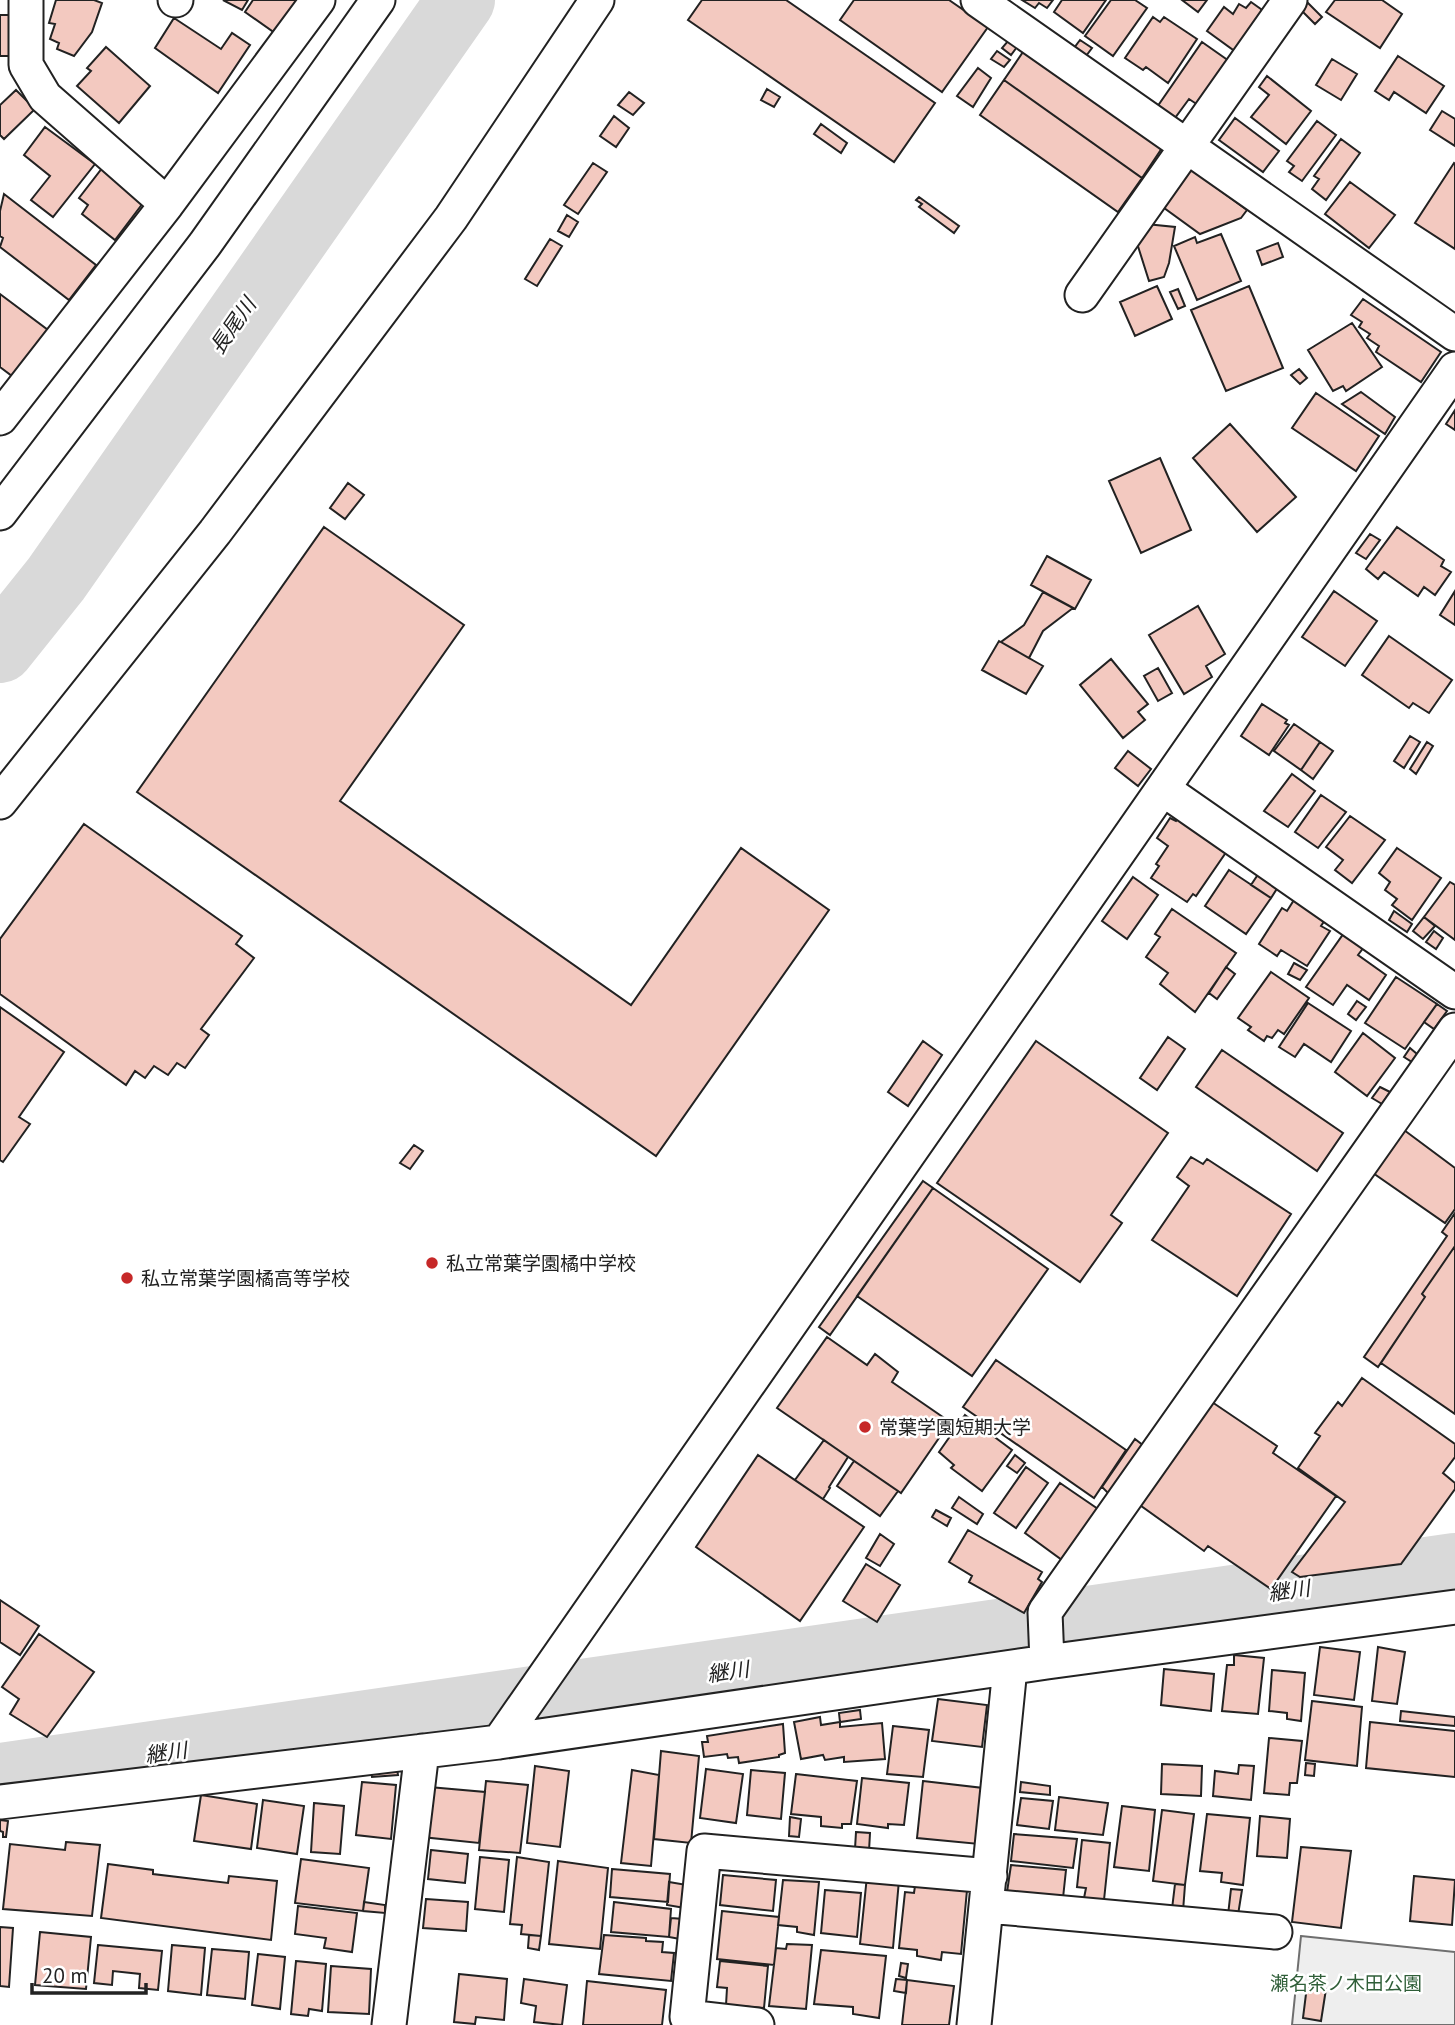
<svg xmlns="http://www.w3.org/2000/svg" width="1455" height="2025" viewBox="0 0 1455 2025" font-family="'PT Sans','Noto Sans JP',sans-serif">
<style>
.green{fill:#eee;stroke:#6f6f6f;stroke-width:2}
.lines{fill:none;stroke-linecap:round;stroke-linejoin:round}
.river{stroke:#d9d9d9;stroke-width:68}
.building{fill:#f3c9c0;stroke:#222;stroke-width:2}
.minor-casing{stroke:#222;stroke-width:37}
.minor{stroke:#fff;stroke-width:33}
.poi-dot{fill:#c62828;stroke:#fff;stroke-width:2.5}
.labels{text-anchor:middle;stroke-width:5;stroke-linejoin:round;paint-order:stroke}
.poi-label{font-size:19px;fill:#222;stroke:#fff;text-anchor:start}
.park-label{font-size:19px;fill:#2f5e38;stroke:#fff}
.water-label{font-size:21px;font-style:italic;fill:#222;stroke:#fff}
</style>
<rect width="100%" height="100%" fill="#fff"/>
<path class="green" d="M1301,1936l154,16v73h-163z"/>
<g class="lines">
<path class="river" d="M0,649l56,-70 405,-579
M0,1777l1455,-210"/>
</g>
<path class="building" d="M56,0h38l8,3 -10,29 -18,24 -17,-7 2,-6 -9,-4 5,-15 -6,-1z
M223,0h25l-6,10z
M253,0h45l-23,33 -30,-21z
M702,0h84l149,103 -41,59 -206,-142z
M854,0h95l39,27 -46,65 -102,-72z
M1022,0h31l-6,8 -8,-5 -4,5z
M1062,0h44l-23,33 -29,-21z
M1111,0h24l12,8 -34,48 -28,-20z
M1182,0h25l-9,12z
M1335,0h47l20,14 -22,34 -54,-36z
M1251,2l14,10 -29,40 -29,-21 17,-24 9,7 6,-10 7,4z
M1307,2l15,15 -7,7 -15,-15z
M0,15h16v41h-16z
M1153,17l7,5 4,-5 33,22 -29,44 -22,-16 -3,3 -18,-12z
M174,18l47,31 11,-16 18,12 -32,48 -63,-45z
M1080,40l12,8 -9,12 -12,-8z
M1008,41l9,6 -6,8 -9,-7z
M1202,42l27,19 -31,44 -9,-6 -17,23 -17,-12z
M106,47l44,39 -31,37 -42,-37 14,-15 -4,-3z
M997,51l13,9 -6,7 -13,-8z
M1023,52l139,96 -20,30 -138,-98z
M1398,56l46,30 -18,27 -32,-21 -5,8 -14,-9z
M1332,59l25,15 -16,26 -25,-15z
M978,68l13,10 -18,29 -16,-11z
M1267,76l44,35 -25,33 -35,-27 18,-22 -10,-8z
M1004,80l138,98 -24,34 -138,-97z
M767,89l13,8 -6,10 -13,-7z
M16,90l19,19 -31,30 -4,-4v-30z
M629,92l15,11 -11,12 -15,-10z
M1442,111l13,8v27l-25,-16z
M614,116l15,12 -13,19 -16,-11z
M1235,118l44,33 -16,21 -44,-32z
M1317,121l19,14 -34,46 -13,-9 5,-6 -7,-5z
M821,124l26,19 -6,10 -27,-19z
M45,127l50,37 -42,53 -22,-17 19,-24 -26,-21z
M1341,139l19,14 -34,47 -14,-11 7,-10 -5,-3z
M593,163l14,9 -29,42 -14,-9z
M1454,163l1,1v85l-40,-26z
M103,167l40,36 -28,37 -33,-26 6,-9 -9,-7z
M1188,167l59,43 -6,8 -41,16 -40,-29z
M1350,182l45,33 -26,33 -44,-34z
M4,194l92,71 -27,35 -69,-53 3,-9 -3,-2v-25z
M919,197l40,29 -5,7 -35,-26 3,-3 -6,-4z
M567,215l11,7 -9,15 -11,-6z
M1146,224l29,3 -6,36 -5,14 -15,4 -13,-41z
M1221,234l20,47 -44,19 -23,-54 21,-9 2,6z
M550,239l12,7 -25,40 -12,-7z
M1278,243l5,14 -21,8 -5,-14z
M1157,286l15,33 -37,17 -15,-34z
M1249,286l34,82 -57,23 -35,-81z
M1178,289l7,17 -7,3 -8,-17z
M0,294l48,36 -36,46 -12,-9z
M1363,299l78,53 -20,30 -45,-30 3,-6 -12,-8 3,-4 -11,-7 3,-5 -11,-7z
M1352,323l30,44 -36,24 -3,-5 -10,5 -25,-41z
M1299,369l8,9 -7,6 -9,-9z
M1361,392l34,25 -10,17 -43,-30z
M1316,393l63,43 -23,35 -64,-43z
M1455,410v20l-9,-6z
M1230,424l66,73 -39,35 -64,-74z
M1160,458l31,72 -50,23 -32,-72z
M348,483l16,12 -19,24 -15,-11z
M324,527l140,98 -124,176 291,204 110,-157 88,62 -173,246 -519,-364z
M1397,527l47,33 -3,6 10,6 -16,23 -11,-8 -6,9 -34,-24 -6,7 -12,-10z
M1370,534l10,6 -14,19 -10,-6z
M1047,556l44,24 -16,29 -44,-24z
M1334,591l43,30 -32,45 -43,-29z
M1455,591v34l-15,-10z
M1043,592l30,16 -30,23 -14,27 -28,-16 23,-17z
M1198,606l27,48 -19,12 6,11 -28,17 -35,-59z
M1389,636l63,44 -23,33 -16,-10 -4,5 -47,-33z
M999,641l44,25 -17,28 -44,-24z
M1111,659l37,45 -10,8 7,8 -22,18 -43,-53z
M1158,668l14,25 -14,8 -14,-25z
M1262,704l25,16 -2,3 4,2 -20,30 -28,-19z
M1294,724l26,18 -19,28 -27,-19z
M1410,736l10,6 -16,26 -10,-7z
M1320,742l13,9 -20,28 -12,-9z
M1427,742l6,4 -17,28 -6,-5z
M1128,751l23,18 -13,17 -23,-18z
M1292,774l23,17 -27,36 -24,-16z
M1321,795l25,17 -28,36 -23,-16z
M1180,816l49,32 -33,48 -3,-2 -6,8 -36,-24 8,-12 -3,-2 12,-18 -11,-8 13,-20 6,3z
M1350,816l35,24 -33,43 -17,-13 8,-10 -17,-13z
M84,824l158,112 -6,8 18,14 -53,71 8,6 -24,33 -8,-5 -9,12 -14,-9 -9,12 -10,-7 -9,14 -126,-91v-55z
M1397,848l44,30 -29,42 -20,-15 5,-6 -12,-9 5,-8 -11,-9z
M1229,870l42,28 -25,36 -41,-28z
M1259,873l19,14 -7,11 -20,-13z
M1133,877l25,18 -31,44 -25,-18z
M1450,882l5,3v55l-31,-23z
M1294,900l31,20 -4,6 9,5 -23,35 -26,-16 -4,6 -18,-12 23,-36 5,3z
M1172,909l64,44 -41,59 -35,-28 8,-11 -22,-16 14,-20 -5,-3z
M1394,911l18,13 -5,8 -18,-12z
M1424,917l11,9 -12,13 -10,-8z
M1434,931l9,7 -7,11 -10,-7z
M1344,933l20,14 -6,8 28,20 -17,25 -22,-15 -14,20 -27,-18z
M1294,963l13,7 -7,10 -12,-6z
M1226,967l9,7 -18,25 -8,-6z
M1271,972l38,26 -25,36 -6,-4 -6,8 -5,-2 -3,5 -16,-11 3,-3 -13,-9z
M1396,977l41,27 -32,45 -40,-26z
M1357,1001l9,6 -10,13 -8,-6z
M1308,1003l43,28 -20,31 -27,-18 -9,13 -16,-10z
M1437,1004l10,7 -13,18 -10,-7z
M0,1007l64,45 -45,65 11,7 -27,38 -3,-2z
M1363,1033l32,25 -28,38 -32,-24z
M1168,1037l17,12 -28,41 -17,-12z
M923,1041l19,14 -34,51 -20,-14z
M1036,1041l132,92 -57,82 11,8 -42,59 -143,-99z
M1410,1048l7,6 -5,8 -8,-5z
M1222,1050l121,83 -26,38 -121,-84z
M1380,1087l10,5 -8,12 -10,-6z
M1404,1130l51,38v41l-10,14 -72,-50z
M414,1145l9,6 -13,18 -10,-6z
M1191,1157l12,7 4,-5 84,55 -54,82 -85,-56 37,-54 -12,-9z
M923,1181l10,7 -103,147 -11,-8z
M933,1188l115,81 -76,107 -115,-80z
M1455,1213v33l-33,48 3,3 -47,70 -14,-10 83,-121 -5,-4z
M1455,1246v168l-74,-51 44,-66 -3,-3z
M827,1337l40,28 8,-11 23,18 -6,10 58,40 -49,71 -124,-85z
M996,1360l130,90 -32,48 -131,-91z
M1362,1378l93,66v13l-12,16 12,10v6l-54,75 -101,13 -8,-5 53,-70 -47,-34 22,-32 -5,-3 23,-31 4,4z
M1209,1400l68,46 -4,7 63,43 -65,93 -63,-43 -4,5 -67,-48z
M965,1415l47,35 -30,41 -31,-23 3,-3 -15,-13z
M1135,1439l9,7 -34,49 -8,-8z
M824,1440l24,17 -19,30 1,1 -7,11 -28,-19z
M758,1455l106,72 -64,94 -104,-74z
M1015,1455l10,8 -8,10 -10,-7z
M854,1461l44,30 -18,25 -43,-30z
M1026,1467l22,16 -32,45 -22,-15z
M1060,1483l38,26 -36,51 -37,-27z
M959,1497l24,17 -6,10 -25,-16z
M936,1510l15,8 -4,8 -15,-9z
M968,1530l74,42 -4,7 4,3 -18,31 -55,-31 3,-6 -23,-14z
M880,1534l14,10 -14,22 -14,-8z
M866,1564l34,21 -23,37 -34,-21z
M0,1600l39,26 -19,29 -20,-13z
M39,1634l55,38 -47,65 -37,-23 9,-15 -17,-12z
M1320,1647l40,5 -6,48 -40,-5z
M1378,1647l27,5 -8,52 -25,-3z
M1234,1655l30,3 -6,56 -36,-3 5,-46h7z
M1164,1669l50,5 -3,37 -50,-6z
M1272,1670l33,3 -4,48 -14,-2v-6l-18,-2z
M938,1699l49,6 -5,42 -50,-6z
M1312,1701l50,6 -5,59 -52,-6z
M860,1710l1,9 -21,3 -1,-9z
M1401,1711l54,6v9l-55,-5z
M820,1717l1,8 19,-3v5l42,-4 3,36 -41,3v-5l-19,3 -2,-5 -22,4 -7,-37z
M1370,1722l85,9v46l-89,-9z
M783,1724l2,29 -6,2v2l-40,6 -1,-6 -10,1 -1,-4 -23,3 -2,-15h6l-1,-6z
M893,1726l36,4 -6,47 -36,-3z
M1269,1738l33,3 -5,42h-7l-1,12 -25,-2z
M661,1751l38,5 -8,87 -37,-4z
M396,1763l2,12 -26,2 -2,-11z
M1306,1763l9,1 -1,12 -9,-1z
M1162,1764l40,2 -1,30 -40,-2z
M1239,1765l15,1 -3,34 -38,-4 2,-25 23,3z
M535,1766l34,5 -9,76 -33,-4z
M706,1769l37,5 -7,49 -36,-5z
M632,1770l27,5 -8,91 -30,-3z
M751,1770l34,3 -4,46 -34,-4z
M796,1774l61,7 -6,43h-9v4l-21,-2v-9l-30,-3z
M862,1778l47,5 -5,42 -16,-1v4l-31,-4z
M486,1781l42,4 -8,68 -41,-3z
M923,1781l60,7 -4,56 -62,-6z
M362,1782l34,3 -5,54 -35,-4z
M1021,1782l29,4v9l-30,-3z
M429,1787l56,5 -6,51 -57,-6z
M201,1795l56,9 -6,45 -57,-8z
M1059,1797l49,6 -5,32 -48,-5z
M1021,1798l32,3 -4,28 -32,-4z
M263,1800l41,6 -7,48 -40,-6z
M314,1803l30,3 -4,48 -29,-2z
M1122,1806l33,4 -6,61 -35,-4z
M1162,1810l32,4 -9,71 -32,-4z
M1207,1814l43,4 -7,67 -22,-3 1,-9 -22,-2z
M1260,1816l30,3 -3,39 -30,-2z
M790,1817l11,2 -2,18 -10,-1z
M0,1820l8,1 -2,16h-3v-5l-3,-1z
M856,1832l14,1 -1,18 -14,-2z
M1014,1834l63,5 -4,29 -62,-7z
M1082,1840l28,3 -6,57 -20,-2 2,-10 -9,-1z
M66,1842l34,3 -8,71 -89,-7 7,-65 55,6z
M1301,1847l50,4 -10,77 -49,-6z
M431,1850l37,4 -3,29 -37,-4z
M480,1857l29,3 -5,52 -29,-3z
M517,1857l32,5 -8,74 -20,-2 1,-9 -12,-1z
M301,1859l68,9 -6,43 -68,-8z
M558,1861l50,7 -8,81 -51,-5z
M108,1864l45,6v4l75,9 1,-7 48,5 -6,59 -170,-22z
M1011,1865l55,5 -3,28 -56,-6z
M612,1869l58,5 -2,28 -58,-5z
M723,1875l53,5 -3,31 -53,-6z
M867,1876l32,4 -6,68 -33,-4z
M1414,1876l41,4 -3,45 -42,-4z
M783,1880l36,2 -5,53 -17,-3v-5l-19,-2z
M669,1882l18,3 -2,23 -18,-3z
M1175,1884l10,1 -2,26 -11,-2z
M915,1886l52,4 -6,64 -19,-2 -1,8 -24,-4v-6l-18,-2 6,-56 9,1z
M1231,1889l11,1 -4,25h-10z
M825,1890l36,3 -4,44 -36,-4z
M426,1899l42,3 -2,29 -43,-3z
M364,1902l21,3v8l-22,-2z
M614,1902l57,7 -2,28 -58,-5z
M298,1906l59,7 -5,39 -28,-4 2,-10 -31,-4z
M722,1911l57,6 -5,48 -57,-6z
M671,1918l12,1 -3,20 -11,-2z
M0,1927l13,1 -4,59 -9,-1z
M40,1932l51,5 -5,52 -51,-4z
M529,1935l12,1 -2,14 -11,-2z
M604,1935l42,3v3l17,1 -1,10 12,1 -3,28 -72,-7z
M787,1944l25,1 -6,64 -37,-3 7,-58 10,1z
M98,1945l64,6 -4,39 -19,-2 1,-14 -27,-3 -1,14 -18,-2z
M172,1945l33,3 -4,47 -33,-4z
M212,1949l37,3 -4,47 -38,-4z
M821,1950l65,6 -7,62 -26,-4v-7l-39,-3z
M258,1954l27,3 -5,52 -28,-4z
M296,1961l30,3 -4,47 -13,-2 -1,7 -17,-2z
M720,1961l48,5 -4,42 -38,-3 1,-17 -10,-1z
M901,1963l7,1 -2,14 -7,-2z
M331,1966l40,3 -2,45 -41,-2z
M459,1974l48,5 -3,41 -28,-3 -1,7 -21,-2z
M524,1979l43,6 -5,40 -28,-3 2,-16 -15,-3z
M896,1979l11,1 -1,13 -12,-2z
M907,1980l47,6 -5,39h-47z
M587,1981l79,9 -4,35h-79z
M1307,1986l19,3 -5,32 -18,-3z"/>
<g class="lines">
<defs>
<path id="minor" d="M26,0v65l19,32 122,107
M175,0h1
M978,0l477,334
M1082,295l208,-295
M0,418l167,-214 151,-204
M0,513l205,-269 173,-244
M1163,789l292,203
M0,802l215,-270 236,-314 146,-218
M1047,1662l-2,-50 410,-582
M499,1742l956,-1373
M0,1802l499,-60 548,-80 408,-55
M987,1906l288,26
M389,2025l33,-274
M757,2025l-70,-8 17,-166 286,25
M974,2025l36,-357"/>
</defs>
<use href="#minor" class="minor-casing"/>
<use href="#minor" class="minor"/>
</g>
<g class="poi-dot">
<circle cx="432" cy="1263" r="7"/>
<circle cx="127" cy="1278" r="7"/>
<circle cx="865" cy="1427" r="7"/>
</g>
<g class="labels">
<g class="poi-label">
<text x="446" y="1270">私立常葉学園橘中学校</text>
<text x="141" y="1285">私立常葉学園橘高等学校</text>
<text x="879" y="1434">常葉学園短期大学</text>
</g>
<g class="park-label">
<text x="1346" y="1990">瀬名茶ノ木田公園</text>
</g>
<g class="water-label">
<text transform="translate(233 326) rotate(-55)" y="7">長尾川</text>
<text transform="translate(1289 1591) rotate(-8)" y="7">継川</text>
<text transform="translate(728 1672) rotate(-8)" y="7">継川</text>
<text transform="translate(166 1753) rotate(-8)" y="7">継川</text>
</g>
</g>
<path d="M32 1983v10h114v-10" fill="none" stroke="#222222" stroke-width="3.5"/>
<text x="42" y="1983" font-size="21" fill="#222222" stroke="#ffffff" stroke-width="5" paint-order="stroke">20 m</text>
</svg>
